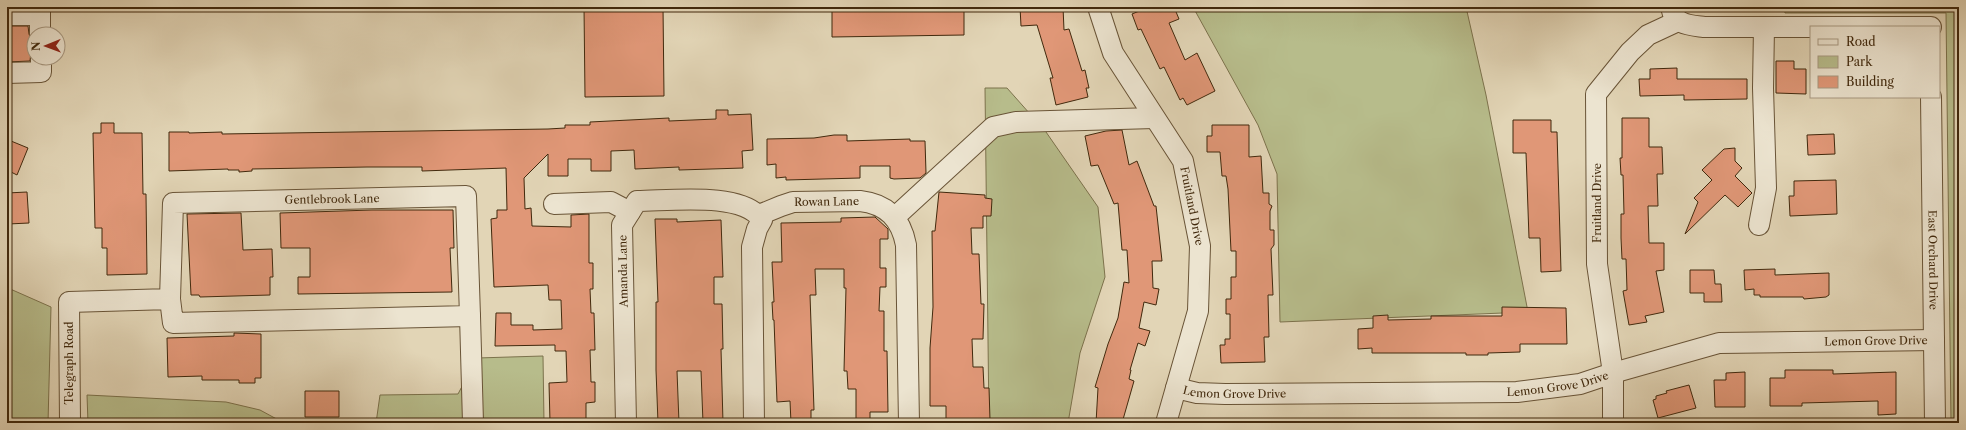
<svg xmlns="http://www.w3.org/2000/svg" width="1966" height="430" viewBox="0 0 1966 430" font-family="'Libre Caslon Text',serif">
<style>
.green{fill:#b7bc8b;stroke:#7c724c}
.building{fill:#e09777;stroke:#41290d}
.lines{fill:none;stroke-linecap:round;stroke-linejoin:round}
.minor-casing{stroke:#695437;stroke-width:22}
.minor{stroke:#ece4d0;stroke-width:20}
.labels{text-anchor:middle;stroke-width:3;stroke-linejoin:round;paint-order:stroke}
.street-label{font-size:11px;fill:#41290d;stroke:#ece4d0}
</style>
<rect width="100%" height="100%" fill="#e2d5b6"/>
<filter id="stains"><feTurbulence type="fractalNoise" baseFrequency=".005" numOctaves="4"/><feColorMatrix values="0 0 0 0 .2 0 0 0 0 .09 0 0 0 0 .02 0 0 0 .5 -.17"/></filter>
<radialGradient id="worn" r=".72"><stop offset=".6" stop-color="#630" stop-opacity="0"/><stop offset="1" stop-color="#630" stop-opacity=".3"/></radialGradient>
<path class="green" d="M1193,7h273l20,88 42,217 -248,10 -3,-148 -19,-49z
M1784,7h175v416h-8l-5,-410h-161z
M985,88h22l39,44 52,75 7,70 -25,76 -12,70h-79z
M7,282l1,6 43,19 -3,116h-41z
M543,356l1,67h-168l4,-28 78,-1 19,-36z
M87,395l139,7 34,8 24,13h-196z"/>
<path class="building" d="M584,7h79l1,89 -79,1z
M832,7h132v28l-132,2z
M1020,7h43l1,23 5,-1 13,42 3,-1 4,18h-3l2,9 -32,8 -6,-27h3l-16,-53 -16,1z
M1149,7h25l5,12 -10,4 16,37 12,-7 18,38 -28,14 -4,-7 -3,2 -16,-33 -4,2 -19,-40 -3,1 -6,-16z
M7,26h21l1,8 3,8 -2,19 -23,1z
M1776,61h18v8h12v25l-30,-1z
M1677,68v11h70v20l-63,1v-5l-44,1 -1,-17h11v-10z
M716,110h12v5l23,-1 2,36 -11,1 1,17 -64,2v-3l-44,2 -1,-19 -23,1v20h-20v-12h-23v17h-20v-22l-24,24 1,31 6,-1 1,18 39,1v-12l18,-1v49h4v26h-3l1,24h3l1,37h-5l1,32h4v20l-9,1v20l-36,-1 -1,-39 18,-1 -1,-31h-11v-6l-60,1 1,-33h15v12h22v5l29,-1 -1,-29h-12l-1,-15 -54,2 -3,-68 6,-1v-8h10l-1,-42 -84,3v-4h-55l-115,2v2l-13,1v-2h-11v-1l-59,2v-39h20v1l33,-1v2l326,-5 17,-1v-3h25v-3l79,-4v3l47,-2z
M1622,118h27v29h13l1,27h-6l1,32h-10l1,37h15v27l-8,1 8,41 -19,4 2,6 -18,3 -6,-34 4,-1 -1,-31h-4l-1,-21v-24h3l-1,-39h-2l-1,-17h2z
M1513,120h38v12h6l4,139 -20,1 -1,-34h-11l-3,-85h-13z
M101,123h13v10h28l1,61h3l1,80 -40,1v-27h-5v-20h-7l-2,-95h8z
M1212,125h37v32l12,-1 2,37h6v11l3,2 -2,5v19h4v15l-3,4 2,46h-5l1,42h-5l1,25 -44,1 -1,-18h5v-6h5v-25h-4v-15h5v-22h5v-26h-5l-3,-62 -2,-13h-4l-2,-24h-13v-16h5z
M1122,130l7,35 8,-4 17,45h2l6,55h-10l1,27 6,1 -3,16 -12,-3 -5,26 11,3 -5,15 -7,-3 -8,27h1l-2,9 5,2 -12,42h-26l2,-35 -3,-1 13,-43 10,-26 6,-36 5,1 -2,-33h-5l-4,-47 -4,1 -16,-39 -7,1 -6,-30 21,-5z
M1834,134l1,20 -27,1 -1,-20z
M834,135h13v6l63,-2v2h15l1,32 -6,5 -26,1 -4,-1v-12h-30v12l-74,2v-3l-10,1v-14l-9,1v-26l47,-1z
M11,141l17,7 -11,27 -10,-5v-20z
M1735,148v13l7,7 -7,8 17,17 -14,14 -13,-12 -40,39 13,-32 -4,-4 18,-18 -10,-10 22,-21z
M1836,180l1,34 -47,2 -1,-20h5v-15z
M27,192l2,31 -21,1 -1,-31z
M939,192l46,3v3l7,1 -1,17h-8v12h-12l1,26h7l2,50h3l-1,35h-11l1,28h10l1,21h5l1,32 -44,1v-15h-16v-58l3,-41 -1,-76h3z
M372,210h81l1,38h-4l2,44 -154,2v-17h12v-29h-29l-1,-35z
M241,213l2,37 29,-1 1,28h-3v18l-70,2 -1,-2h-8l-4,-81z
M875,217l13,12v10h-8v29h6v19h-6l-1,24h5v40h3l1,61h-18v11h-14v-34h-8l-1,-18h-3l2,-83h-2v-19h-29l1,26h-6l4,115h-3v13h-20l-1,-22 -13,1 -3,-82h-1l-1,-18h2l-2,-40h10l-1,-39 60,-1v-4z
M655,219h22v3l44,-2 2,57h-9v27h8l1,45h-2l2,74h-20l-2,-52h-24l2,52h-21l-2,-53v-68h2z
M1775,269v6l54,-2v22l-3,2 -22,2 -1,-2h-43v-2h-6v-6l-9,1 -1,-20z
M1690,270h24l1,14h6l1,18h-18v-9h-14z
M1502,307l64,1 1,36h-47v8l-32,1v2h-22v-2h-94v-5l-14,1v-20l15,-1v-12l15,-1v5l43,-1v-3h71z
M234,333l27,1v44h-6v5h-16v-3h-37v-4l-34,1 -1,-39 67,-2z
M1785,370h48v4l63,-2v42l-18,1v-14l-76,2v3h-32v-28h15z
M1745,372v35h-30l-1,-27h12v-7z
M1689,385l7,23 -38,10 -5,-18 3,-1v-3l11,-3 -1,-2z
M305,391h34v26h-34z"/>
<g class="lines">
<defs>
<g id="minor">
<path d="M40,7v27"/>
<path id="s1" d="M1098,7l15,46 70,108 17,85 -2,65 -32,112"/>
<path d="M1671,7c3,18 18,18 33,20h227"/>
<path d="M7,15h33"/>
<path d="M7,73l34,-1v-14"/>
<path id="s2" d="M1931,97l4,326"/>
<path d="M554,204l57,-2 19,10"/>
<path id="s3" d="M759,215l22,-9 12,-4 67,-1c27,3 41,18 46,44l3,178"/>
<path d="M895,217l98,-90 23,-5 138,-4"/>
<path d="M1759,225l7,-37 -3,-100 1,-61"/>
<path d="M470,316l3,107"/>
<path id="s4" d="M1176,388l21,5 28,1 292,-2 63,-8 33,-11 106,-30 215,-3"/>
<path d="M70,423l-1,-121 101,-3 3,24 297,-7 -4,-120 -293,7 -3,96"/>
<path d="M626,423l-4,-198 15,-24c32,0 106,-10 125,19l-5,9 -5,18 2,176"/>
<path d="M1613,423v-50l-16,-109 -1,-170 34,-42 18,-17 30,-14"/>
</g>
</defs>
<use href="#minor" class="minor-casing"/>
<use href="#minor" class="minor"/>
</g>
<g class="labels">
<g class="street-label">
<text transform="translate(332 199) rotate(-1)" y="4">Gentlebrook Lane</text>
<text dy="4" stroke="none"><textPath href="#s3" startOffset="70">Rowan Lane</textPath></text>
<text transform="translate(1597 203) rotate(-90)" y="4">Fruitland Drive</text>
<text dy="4" stroke="none"><textPath href="#s1" startOffset="223">Fruitland Drive</textPath></text>
<text dy="4" stroke="none"><textPath href="#s2" startOffset="163">East Orchard Drive</textPath></text>
<text transform="translate(623 271) rotate(-91)" y="4">Amanda Lane</text>
<text dy="4" stroke="none"><textPath href="#s4" startOffset="707">Lemon Grove Drive</textPath></text>
<text transform="translate(69 363) rotate(-90)" y="4">Telegraph Road</text>
<text dy="4" stroke="none"><textPath href="#s4" startOffset="383">Lemon Grove Drive</textPath></text>
<text dy="4" stroke="none"><textPath href="#s4" startOffset="59">Lemon Grove Drive</textPath></text>
</g>
</g>
<rect width="1966" height="430" fill="none" stroke="#e2d5b6" stroke-width="24"/>
<rect x="8" y="8" width="1950" height="414" fill="none" stroke="#41290d" stroke-width="2"/>
<rect x="12" y="12" width="1942" height="406" fill="none" stroke="#41290d"/>
<rect x="1810" y="26" width="130" height="72" fill="#ece4d0" stroke="#a89982"/>
<rect x="1818" y="39" width="20" height="6" fill="#ece4d0" stroke="#a89982"/>
<text x="1846" y="46" font-size="12" fill="#41290d">Road</text>
<rect x="1818" y="56" width="20" height="12" fill="#b7bc8b" stroke="#a89982"/>
<text x="1846" y="66" font-size="12" fill="#41290d">Park</text>
<rect x="1818" y="76" width="20" height="12" fill="#e09777" stroke="#a89982"/>
<text x="1846" y="86" font-size="12" fill="#41290d">Building</text>
<g transform="translate(46 46) rotate(269)"><circle r="19" fill="#ece4d0" stroke="#a89982"/>
<path d="M0-3L7 15L0 10L-7 15Z" fill="#8f2418"/>
<text y="-6" font-size="11" font-weight="bold" text-anchor="middle" fill="#41290d">N</text>
</g>
<rect width="100%" height="100%" filter="url(#stains)"/>
<rect width="100%" height="100%" fill="url(#worn)"/>
</svg>
